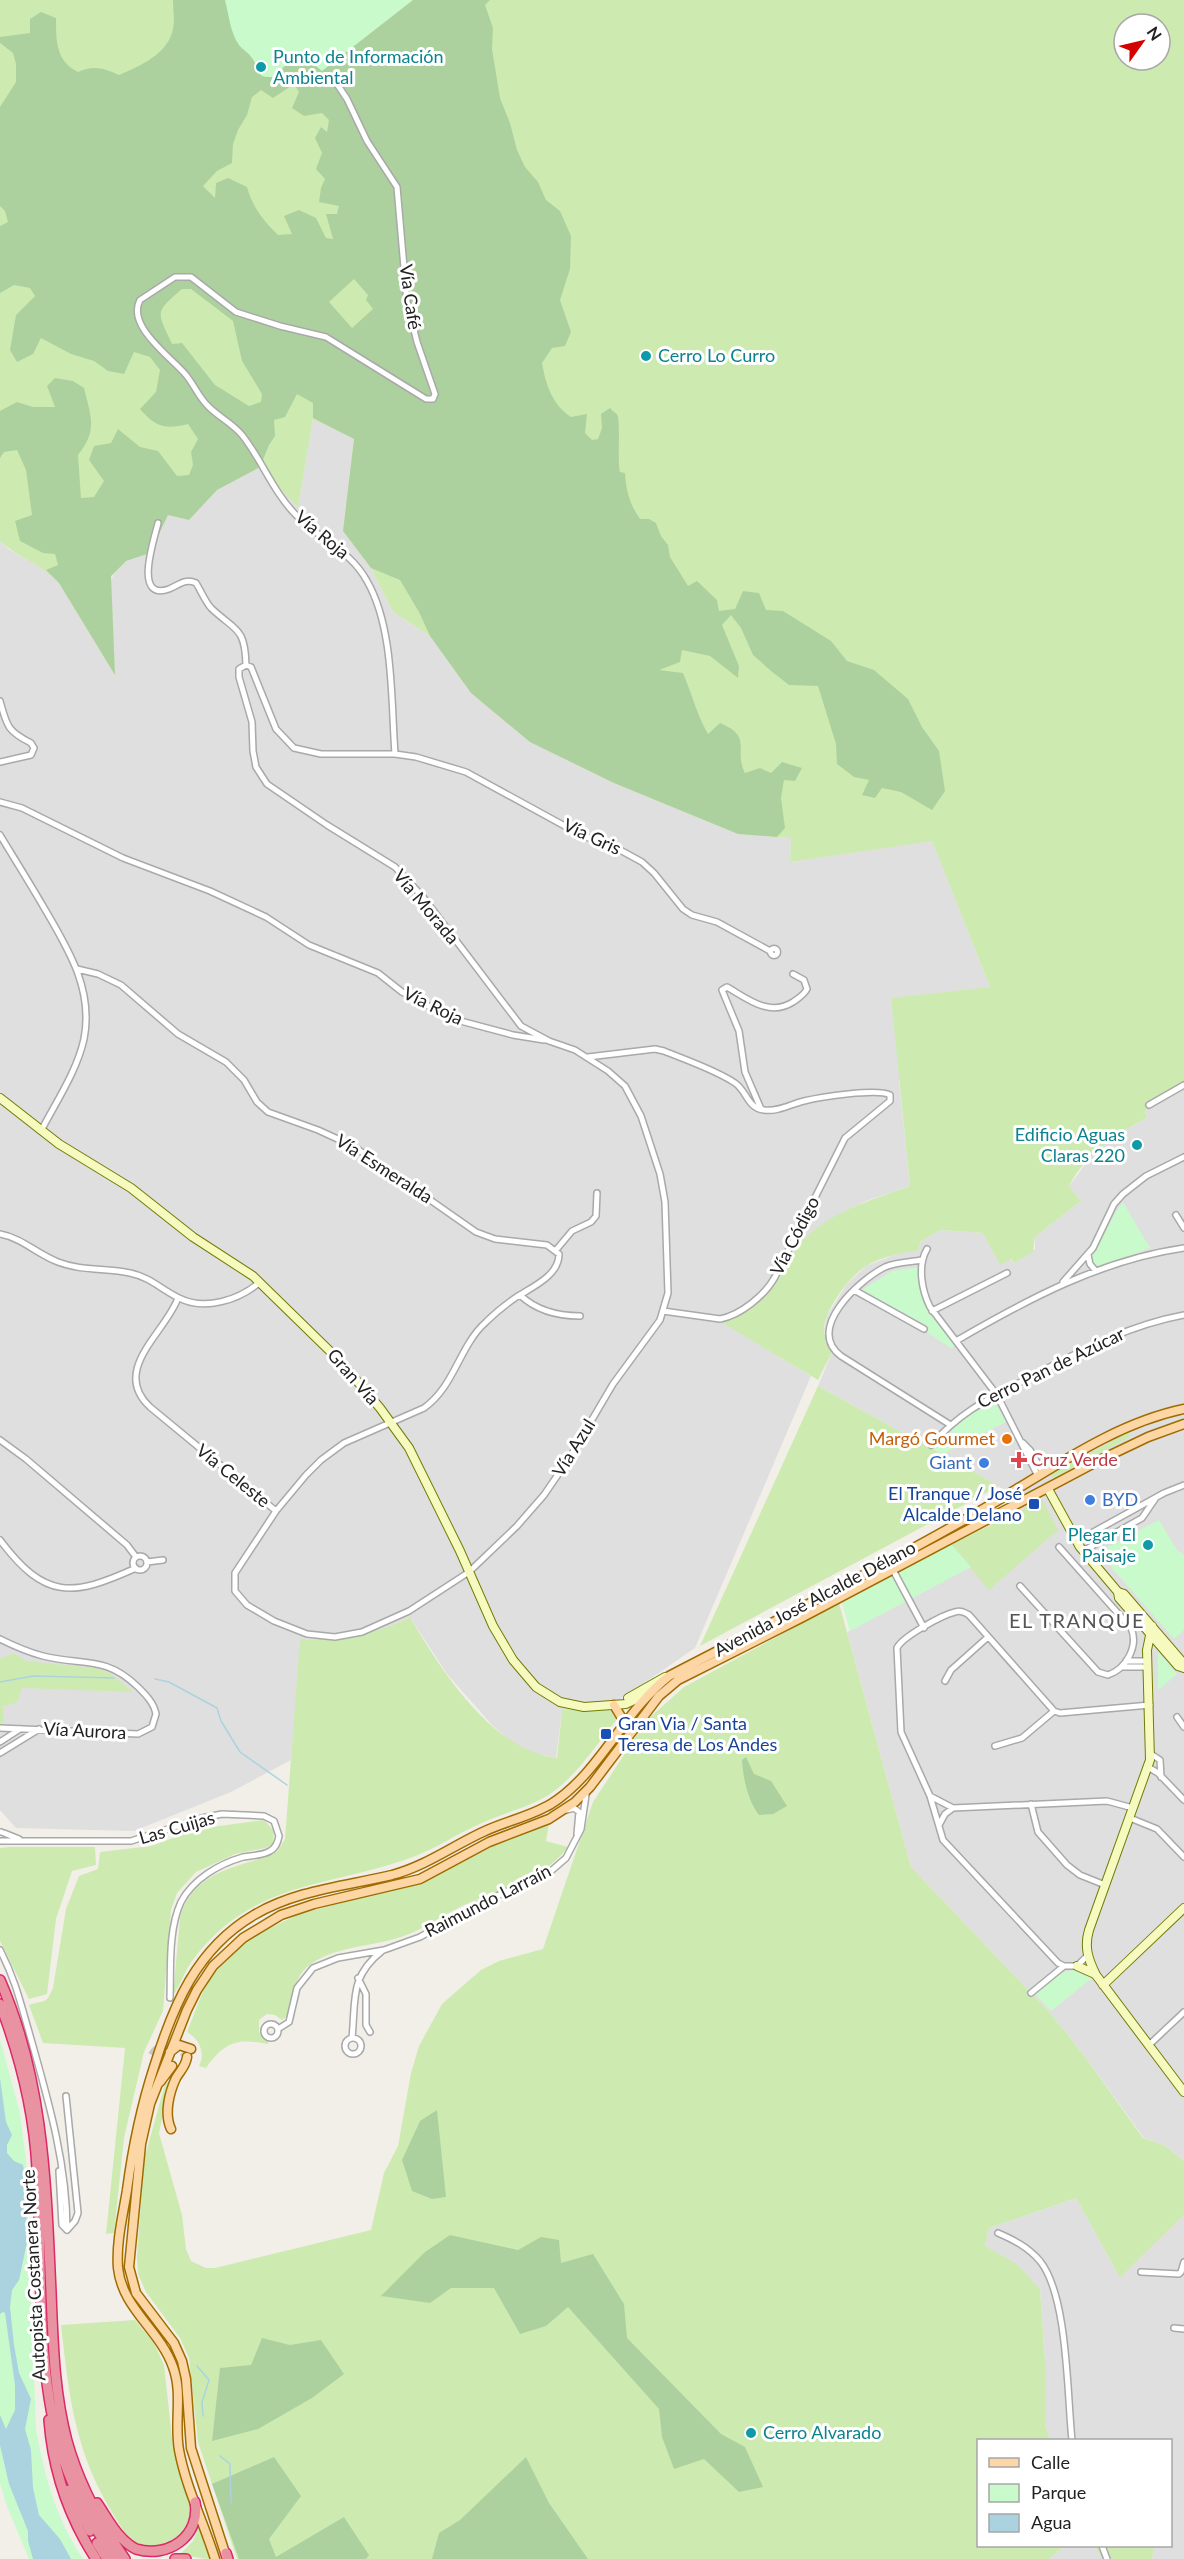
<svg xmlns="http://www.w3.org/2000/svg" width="1184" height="2559" viewBox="0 0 1184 2559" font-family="Lato,sans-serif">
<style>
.residential{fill:#e0dfdf}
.grass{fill:#cdebb0;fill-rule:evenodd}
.forest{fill:#add19e;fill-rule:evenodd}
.park{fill:#c8facc}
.water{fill:#aad3df}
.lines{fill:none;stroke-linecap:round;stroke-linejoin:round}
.stream{stroke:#aad3df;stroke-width:1.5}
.primary-tunnel{stroke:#c8c6c1;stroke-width:8;stroke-dasharray:8 4;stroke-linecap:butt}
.street-casing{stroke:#a9a9a9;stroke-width:8}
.secondary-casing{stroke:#707d05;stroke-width:10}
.primary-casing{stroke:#a06b00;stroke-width:11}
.highway-casing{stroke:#dc2a67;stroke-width:12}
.street{stroke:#fff;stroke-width:5}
.secondary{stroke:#f7fabf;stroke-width:8}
.primary{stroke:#fcd6a4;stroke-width:8}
.highway{stroke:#e892a2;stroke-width:9}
.culture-dot{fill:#0f9aa8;stroke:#fff;stroke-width:2}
.food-dot{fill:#e8710a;stroke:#fff;stroke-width:2}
.health-dot{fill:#e0444e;stroke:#fff;stroke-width:2}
.shop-dot{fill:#3f7fe0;stroke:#fff;stroke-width:2}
.transit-dot{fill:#1a4fb4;stroke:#fff;stroke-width:2}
.labels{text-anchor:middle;stroke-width:6;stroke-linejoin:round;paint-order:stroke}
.culture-label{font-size:18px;fill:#0d838f;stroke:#fff;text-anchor:start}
.street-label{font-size:18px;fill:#222;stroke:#fff}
.food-label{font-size:18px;fill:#c56008;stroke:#fff;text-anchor:end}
.health-label{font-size:18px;fill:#be3a42;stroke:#fff;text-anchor:start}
.shop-label{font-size:18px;fill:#366cbe;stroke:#fff;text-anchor:end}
.transit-label{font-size:18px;fill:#164399;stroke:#fff;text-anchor:end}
.neighbourhood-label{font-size:20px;letter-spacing:1.5px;fill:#555;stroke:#fff}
</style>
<rect width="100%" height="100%" fill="#f2efe9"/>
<path class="residential" d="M313,418l41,21 -11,92 28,37 22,44 37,24 41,57 59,48 84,42 124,51 53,4 -1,24 142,-22 58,147 -91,94 11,105 -44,15 -30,15 -30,21 -16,19 -14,29 -44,31 -12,5 91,55 -116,272 -83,57 -50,5 -6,48 -22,-5 -23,-11 -19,-17 -45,-51 -37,-57 -28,13 -30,7 -51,2 -10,121 -60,32 -97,39 -118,-3 -16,-18v-1269l10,9 36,20 11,10 58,93 -5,-91 5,-10 11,-11 24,-8 18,-38 21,5 28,-30 43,-23 38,39z
M1184,1085v1076l-20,-16 -20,-7 -61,-84 -32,-40 -140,-147 -64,-235 123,-65 44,-54 -15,-27 -181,-100 14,-34 -5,-9 -3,-14 3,-13 19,-31 20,-19 33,-13 19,-2 3,-10 20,-11 42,3 31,30 21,-14v-12l46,-36 -12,-15 26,-35 14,-11 39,-23 -3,-4 3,-9z
M1076,2198l44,80 64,-63v344h-32l2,-8 -2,-5h18v-106h-120l-5,-16v-64l-5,-71 -55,-43 4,-18z
M1064,2546h30l9,13h-54z"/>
<path class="grass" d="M0,0h1184v1085l-36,19 -3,9 3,4c-32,18 -61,35 -79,69l12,15 -46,36 -2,15 -19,11 -3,-4 -11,6 -17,-32 -42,-3 -20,11 -3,10c-18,2 -34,5 -50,14 -17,9 -44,45 -44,65 1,9 4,15 8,22l-14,28 -99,-59c13,-5 50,-27 57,-38 11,-16 16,-33 30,-46 29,-27 68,-38 104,-51l-19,-188 99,-11 -58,-146 -142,21 1,-24 -53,-4 -124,-51 -84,-41 -59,-49 -41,-57 -37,-24 -22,-44 -28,-37 11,-92 -41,-20 -15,88 -38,-40 -43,23 -28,30 -21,-5 -18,38 -24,8 -15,16 4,98 -58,-95c-17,-16 -40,-23 -57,-39zM1124,24h36v36h-36z
M818,1386l181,100 -299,160z
M1129,1432l2,4 -77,44 -3,-6z
M1042,1499l16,31 -69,60 -38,-45z
M839,1603l72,264 140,147 32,40 60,84 21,7 20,16v54l-64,63 -44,-80 -87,30 -4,18 32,18 23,25 5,71v64l5,16h-72v106h86l-15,13h-812l-39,-117 -9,-84 -9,-20 -34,-46 -8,-18 -1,-18 7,-96 21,-76 5,-3 -11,52 23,82 4,34 5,12 15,7h9l156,-38 13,-57 14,-27 13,-73 8,-27 23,-42 39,-34 18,-9 44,-12 50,-147 54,-82 37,-33z
M410,1617c31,53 81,133 147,141l5,-48 50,-5 7,12c-21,25 -40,56 -66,75 -21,15 -48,20 -71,31 -24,10 -45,25 -69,34 -81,30 -159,23 -218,100 -10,12 -14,27 -22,39l7,-78c14,-50 59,-49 97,-66l8,-13 15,-200c40,2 75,-4 110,-22z
M14,1653l12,8 69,7 15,5 23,19 -111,-4 -5,15 -14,3 1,17h-4v-64z
M264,1820l10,11 -1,14 -8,3 -30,6 -39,18 -19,21 -6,17 -8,101 -19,41 -20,86 -10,95 -8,1 19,-186 -82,-5 -14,-38c16,-6 16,1 24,-17l13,-79 13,-33 19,-7 2,-17 51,-6 46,-17z
M549,1823l-3,18 22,6c-26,34 -68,42 -106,59 -20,10 -39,24 -61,31 -30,10 -70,9 -95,31 -15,14 -10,33 -20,49l-4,3 -7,-5 -8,-1 -8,6v12l10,8 -1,4c-32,-6 -43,-2 -62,24l-7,-2c7,-13 0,-27 -12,-34l16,-41 9,-16 36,-36 51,-25 122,-32 70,-35z
M10,1847h85l1,18 -24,6 -16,48 -9,75 -18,5 -29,-58v-93z
M135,2320l19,23 10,22 9,82 19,57 1,14 -19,29c-10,0 -23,2 -32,0 -12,-4 -21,-20 -27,-30 -40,-63 -46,-120 -54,-192z
M200,2523l11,36c-12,0 -21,-4 -32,-4l14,-14z
M1094,2546h58l2,5 -2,8h-49z"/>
<path class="forest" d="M173,0h317l-5,5 8,23 -1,21 8,49 10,25 7,27 8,17 13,15 8,18 14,11 11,25 -1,33 -10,31 11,32 -6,14 -13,2 -10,15c4,22 10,41 29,54l16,-3 -2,19 7,7 6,-1 4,-11 -1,-14 9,-6c0,0 6,6 7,6 4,8 0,45 3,58l5,1c1,18 5,32 15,46h9l7,4 5,13 7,9 2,12 18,29 9,-5 20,19 2,11 16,-2 8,-18 16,2 7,17 17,1 48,30 16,20 27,9 34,29 14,28 17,24 6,40 -13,19 -31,-18 -19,-4 -7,10 -13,-3 7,-15 -15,-3 -17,-13 -1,-20 -18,-58 -29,-1 -18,-14 -18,-16 -12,-27 -10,-13 -9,10 17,41 -1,12 -28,-22 -28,-6 -2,12 -21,8 24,3c9,21 14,42 25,61l12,-11c34,14 13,27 25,50l15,-5 11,5 11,-11 20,6 -7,13 -11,-1 -3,18 4,30 -8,9 -39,-3 -124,-51 -84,-41 -59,-49 -41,-57 -11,-24 -19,-32 -29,-12 -28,-37 11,-92 -41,-21v-15l-16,-9 -12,23 -11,3 1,16 -6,9 -9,22 -43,23 -28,30 -21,-5 -18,38 -24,8 -15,15 4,99 -56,-92 -13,-13 12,-5 -3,-11 -12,-1 -23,-12 -5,-20 17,-6 -6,-45 -9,-20 -13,2 -4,6v-47l17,-9 16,5h22l-8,-21 8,-8 18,3 11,7c7,29 14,42 -6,67l3,43 13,-1 10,-16 -15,-21 5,-14 17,-3 7,-14 22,18 18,4 19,25 12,-1 4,-10 -2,-13 7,-13 -10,-15c-22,6 -33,3 -48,-15l16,-17 4,-22 -10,-13 -16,-5 -10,22 -16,-3 -14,-10 -23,-7 -30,-16 -8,16 -16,8 -7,-12 6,-35 19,-19 -5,-8 -16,-3 -14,8v-67l8,-4 -3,-11 -5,-5v-99l16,-25v-18l-3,-11 -13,-10v-6l30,-4v-14l11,-7 15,6c0,23 0,43 22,54 15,-7 26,-4 41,3 21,-9 49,-21 54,-46 2,-9 0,-20 0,-29zM294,84l5,8 -7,16 12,8 18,-3 7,7 -2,12 -6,-5 -6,11 7,15 -6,16 9,10 -4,9 -2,14 20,4 -2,8h-11l7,25 -7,-1 -10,-20 -17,-8 -15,6 8,18 -14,1c-15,-15 -25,-27 -31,-48l-19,-9 -12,5 -1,15 -12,-12 14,-15 15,-8 1,-19 5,-14 9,-15 5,-18 9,-7 12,8zM354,279l14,16 -2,5 7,9 -21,19 -23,-26zM182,289h9l42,32 9,40 20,33 -1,8 -12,4 -34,-21 -33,-42 -10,1c-15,-33 -18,-31 10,-55z
M746,1757l8,17 17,7 16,25 -14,8 -14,1c-11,-14 -16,-37 -17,-55z
M437,2110l9,87 -14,2 -20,-8 -10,-31 18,-39z
M450,2235l68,15 23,-13 18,3 2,23 32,-9 31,50 3,34 94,96 24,13 18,40 -24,5 -35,-33 -30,10 -12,-32 -3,-28 -91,-102 -22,19 -26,8 -26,-46h-43l-21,15 -49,-7 44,-44z
M262,2338l28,7 31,-5 23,34 -32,24 -54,31 -46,12 8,-73 31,-3z
M274,2457l27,39 -32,43 7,18 68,-40 25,38 -3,4h-127l-27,-75z
M526,2457l23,46 39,56h-156l7,-26 21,-13z"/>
<path class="park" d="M225,0h188l-91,71c-20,-19 -32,-13 -48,6 -20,1 -12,-6 -22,-19 -3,-5 -9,-8 -13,-13 -9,-13 -10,-30 -14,-45z
M1123,1202l27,46 -51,19 -7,-3 -3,-6c15,-17 20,-39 34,-56z
M919,1267c-1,33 16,52 36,76l-3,6 -25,-17 -5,-9 -60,-33 30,-19z
M993,1399l13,23 -63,32 -10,-5 35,-34z
M1159,1520l18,30 7,5v75l-10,9 -76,-87z
M951,1544l20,23 -121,64 -8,-28z
M1158,1652l19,22 -19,16z
M1072,1970l20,8 -41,33 -16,-17 26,-21z
M0,2039l20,74 6,47 10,269c8,46 20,90 47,130h-54l-23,-55 -6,-21z"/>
<path class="water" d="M0,2078l6,44 6,13 -5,10v8l7,8 9,4 3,20 1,57 -8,38 -7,10 -2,17 4,38 5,28 12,26 -6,30 6,21 2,38 6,27 21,24 11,20h-38l-5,-18v-10l-19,-47 -9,-39v-30l6,14 9,-19v-25l-10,-72 -2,-1 -3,2z"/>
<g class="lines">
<path class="stream" d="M155,1679l14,3 48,26 4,13 19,31 47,33
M0,1682l33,-6 81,2
M197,2366l12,14 -7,22 1,14
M220,2456l10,8 1,39"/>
<path class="primary-tunnel" d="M152,2055c8,-15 27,-11 35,2"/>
<defs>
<path id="street" d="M337,84l10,15 20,42 30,46 10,115 10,40 18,52 -2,5h-7l-100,-62 -46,-11 -44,-14 -45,-35h-16l-35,23c-14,26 31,57 46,75 8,10 13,22 21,30 10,11 25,18 35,30 20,25 32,59 56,82 23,23 53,34 69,64 27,47 24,120 28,173
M158,523c-3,14 -26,79 11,66 10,-4 16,-11 27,-6 5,8 9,18 15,25 24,23 34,18 35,57
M246,665l5,2 25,62 18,19 27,6h74l21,3 50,15 117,64 28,9 31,17 12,11 29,36 9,6 25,7 53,29
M0,701c7,25 7,30 31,42l3,5 -3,7 -31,7
M0,802l22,6 101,50 87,33 56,26 43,28 69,28 24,19 51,27 60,16 31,5
M0,835c14,23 29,47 43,71 24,41 51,83 41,133 -7,32 -28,63 -43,92
M770.5 952a3.5 3.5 0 1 1 7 0a3.5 3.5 0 1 1-7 0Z
M77,969l21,5 23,11 57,49 48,28 18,18 13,22 11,10 50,18 35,16 123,86 19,7 52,6 12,9c0,22 -27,33 -44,44 -10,7 -20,15 -29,24 -27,24 -31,64 -62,86l-80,35 -23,17 -15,15 -30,36 -41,62v18l12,14 27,16 33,13 28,3 27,-5 47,-21 60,-39 48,-46 27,-31 26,-38 43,-73 47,-64 8,-27 -3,-91 -5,-28 -19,-58 -16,-30 -17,-15 -33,-21 -26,-9 -28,-15 -98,-129 -28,-30 -68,-42 -60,-41 -11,-17 -3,-16 -1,-29 -13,-45v-8l7,-4
M588,1057l67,-8 9,2c22,9 52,19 71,32 12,8 12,25 29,27 14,2 27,-6 40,-9 16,-4 74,-13 86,-6v6l-45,37 -70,139c-10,18 -34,38 -55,42l-57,-8
M1149,1105l35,-20
M761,1109l-16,-37 -6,-41 -17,-41 5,-3c21,12 42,30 66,15 6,-4 11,-7 14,-13l-3,-9 -11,-6
M1176,1215l8,13
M0,1234c22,4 37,20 58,28 23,9 48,6 72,11 20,4 32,17 49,25 26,13 60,2 81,-16
M927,1249c-10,17 -5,42 3,58l67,88 41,81
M556,1250l16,-19 19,-9 5,-6 1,-23
M1088,1255l2,9 5,6
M922,1260c-12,2 -26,2 -37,7 -26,13 -80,62 -44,89l108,68
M1063,1282l30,-34 21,-44 9,-10 23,-18 38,-19
M854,1290l70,39
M520,1295c17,16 39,21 60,21
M178,1298c-12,34 -68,72 -28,109l126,104
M932,1311l75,-38
M956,1341c72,-42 145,-81 228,-93
M0,1440l26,19 101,86 9,12
M1023,1443l7,7 13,23
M931,1445c33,-37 62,-48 105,-71 48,-25 94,-49 148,-59
M0,1540c45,60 72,57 136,28
M1077,1541l87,-48 20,-8
M1083,1551l59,-33 13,-19
M133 1563a7 7 0 1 1 14 0a7 7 0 1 1-14 0Z
M147,1562l16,-2
M893,1570l31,58
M1020,1586l78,86 10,3c18,-6 31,-29 23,-47l-72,-81
M0,1639c14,7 28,13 43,17 40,10 62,-1 95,31 8,8 16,16 18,27l-4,13 -14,7 -138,-6
M1126,1661h21
M1123,1667h25
M945,1681l6,-11 37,-33
M1177,1717l7,10
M0,1742l20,-13
M995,1746l27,-8 32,-27
M0,1753l39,-24
M1151,1754l9,6 1,17
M1148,1767l10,6 26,27
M930,1796l23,12 154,-7 26,7
M1031,1804l7,28 29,33 13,10 25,10
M567,1810l7,-2 5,4 -2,22
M1130,1818l27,11 27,28
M939,1825l6,-11 8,-6
M0,1832h1
M4,1833l15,6
M1,1841h130l71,-23 20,-4 42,2 10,5 5,15c-1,6 -3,12 -9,15 -8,5 -18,4 -27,6 -24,7 -50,22 -62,45 -13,28 -10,66 -11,96
M0,1950c15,29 20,51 29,82 18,64 38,130 38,198
M1087,1956l-10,10h-13l-6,-3 -115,-123 -13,-44 -29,-64 -4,-84c5,-11 45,-33 58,-36 5,-2 9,0 14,3l85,96 6,2 90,-8
M358,1978l8,16v31l4,7
M1031,1993l33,-27
M264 2031a7 7 0 1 1 14 0a7 7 0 1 1-14 0Z
M278,2029l11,-7 8,-34 16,-20 25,-10 46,-8 36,-13 53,-30 78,-36 15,-13 15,-29 5,-34
M352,2038c4,-38 -3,-61 30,-87
M345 2046a8 8 0 1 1 16 0a8 8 0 1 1-16 0Z
M1149,2045l35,-33
M66,2096l12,117 -3,8 -8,9
M59,2171l3,54 5,5
M998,2233c16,7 30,14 42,28 28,35 27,133 32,179
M1141,2272l38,2 2,-2 3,-10
M1174,2328l10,1
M1102,2546l5,13"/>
<path id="secondary" d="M0,1098l59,46 72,44 62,49 60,39 87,85 40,47 29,40 51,103 33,75 20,34 23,27 24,15 24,5 42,-3 25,-12
M1048,1489l32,58 38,45 6,2 60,70
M1118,1592l1,6 59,68 6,2
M1152,1626l-5,24 3,110 -61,170c-5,17 -1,29 7,45l88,117
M628,1698l37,-21
M1077,1966l18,8
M1103,1985l81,-77"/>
<path id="primary" d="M614,1705l12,20
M170,2052l9,-7 12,4
M160,2082l12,-16
M171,2129c-7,-15 -2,-36 5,-51 4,-7 10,-12 11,-21
M215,2559c-11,-36 -29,-71 -36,-109 -5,-28 4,-56 -6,-83 -13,-37 -51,-59 -55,-99 -2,-26 5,-53 9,-78 6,-45 13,-80 27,-123 19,-61 42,-118 100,-152 42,-25 92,-29 138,-40 34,-9 62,-30 93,-44 22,-10 46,-15 66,-27 48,-30 72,-92 118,-128 104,-54 208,-106 309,-164 66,-37 130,-87 206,-103
M227,2559l-36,-111 -5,-69 -4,-18 -8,-18 -38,-50 -7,-26 12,-123 9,-40 37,-94 10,-20 16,-24 30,-28 38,-23 33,-11 106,-25 69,-37 60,-23 26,-17 15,-15 69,-91 19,-16 125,-63 299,-158 46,-22 36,-13"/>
<path id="highway" d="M0,1980c44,101 46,204 51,312 2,50 3,100 16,149 12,43 33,82 58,118
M0,2004c20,52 34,109 37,164 6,95 -3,199 26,290 12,37 31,69 52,101
M49,2420c4,52 19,96 47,139
M69,2490l21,41
M97,2503c11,16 21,37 39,46 33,10 65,-14 59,-47
M97,2543l10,16
M226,2553l2,6
M175,2559h11"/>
</defs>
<use href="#street" class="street-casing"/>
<use href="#secondary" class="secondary-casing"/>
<use href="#primary" class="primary-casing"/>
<use href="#highway" class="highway-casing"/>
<use href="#street" class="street"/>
<use href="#secondary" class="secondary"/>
<use href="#primary" class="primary"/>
<use href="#highway" class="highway"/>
</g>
<g class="culture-dot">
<circle cx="261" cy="67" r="6"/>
<circle cx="646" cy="356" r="6"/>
<circle cx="1137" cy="1145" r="6"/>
<circle cx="1148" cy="1545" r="6"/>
<circle cx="751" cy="2433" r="6"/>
</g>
<circle class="food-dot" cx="1007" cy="1439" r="6"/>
<path class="health-dot" d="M1016 1451h6v6h6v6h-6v6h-6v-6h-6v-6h6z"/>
<g class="shop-dot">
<circle cx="984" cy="1463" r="6"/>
<circle cx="1090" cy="1500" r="6"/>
</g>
<g class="transit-dot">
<rect x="1028" y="1498" width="12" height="12" rx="3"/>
<rect x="600" y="1728" width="12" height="12" rx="3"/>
</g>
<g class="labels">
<g class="culture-label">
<text x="273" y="63">Punto de Información<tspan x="273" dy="21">Ambiental</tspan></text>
<text x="658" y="362">Cerro Lo Curro</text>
<text x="1125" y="1141" text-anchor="end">Edificio Aguas<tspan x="1125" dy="21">Claras 220</tspan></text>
<text x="1136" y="1541" text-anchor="end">Plegar El<tspan x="1136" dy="21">Paisaje</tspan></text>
<text x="763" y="2439">Cerro Alvarado</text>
</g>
<g class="street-label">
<text transform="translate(410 297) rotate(82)" y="6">Vía Café</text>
<text transform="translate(322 535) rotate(40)" y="6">Vía Roja</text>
<text transform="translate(592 837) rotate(25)" y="6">Vía Gris</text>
<text transform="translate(426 907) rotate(50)" y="6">Vía Morada</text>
<text transform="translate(433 1006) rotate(26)" y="6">Vía Roja</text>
<text transform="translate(384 1169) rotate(33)" y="6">Vía Esmeralda</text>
<text transform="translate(795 1236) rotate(-63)" y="6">Vía Código</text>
<text transform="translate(1051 1368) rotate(-26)" y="6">Cerro Pan de Azúcar</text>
<text transform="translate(353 1377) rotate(49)" y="6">Gran Vía</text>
<text transform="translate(574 1448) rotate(-58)" y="6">Vía Azul</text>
<text transform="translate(233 1476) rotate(39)" y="6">Vía Celeste</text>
<text transform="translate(815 1599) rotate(-28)" y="6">Avenida José Alcalde Délano</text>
<text transform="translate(85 1731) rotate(3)" y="6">Vía Aurora</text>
<text transform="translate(177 1828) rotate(-16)" y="6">Las Cuijas</text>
<text transform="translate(488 1901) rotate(-27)" y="6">Raimundo Larraín</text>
<text transform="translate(34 2275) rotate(-93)" y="6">Autopista Costanera Norte</text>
</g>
<g class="food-label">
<text x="995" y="1445">Margó Gourmet</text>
</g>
<g class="health-label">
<text x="1031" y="1466">Cruz Verde</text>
</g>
<g class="shop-label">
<text x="972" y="1469">Giant</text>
<text x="1102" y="1506" text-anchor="start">BYD</text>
</g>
<g class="transit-label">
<text x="1022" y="1500">El Tranque / José<tspan x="1022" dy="21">Alcalde Delano</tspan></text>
<text x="618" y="1730" text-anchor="start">Gran Via / Santa<tspan x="618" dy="21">Teresa de Los Andes</tspan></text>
</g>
<g class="neighbourhood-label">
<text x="1077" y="1628">EL TRANQUE</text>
</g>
</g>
<rect x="977" y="2439" width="195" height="108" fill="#ffffff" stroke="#a7a7a7" stroke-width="1.5"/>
<rect x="989" y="2458" width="30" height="9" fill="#fcd6a4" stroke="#a7a7a7" stroke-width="1.5"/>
<text x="1031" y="2469" font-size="18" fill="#222222">Calle</text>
<rect x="989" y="2484" width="30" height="18" fill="#c8facc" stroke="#a7a7a7" stroke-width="1.5"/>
<text x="1031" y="2499" font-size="18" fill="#222222">Parque</text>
<rect x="989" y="2514" width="30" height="18" fill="#aad3df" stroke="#a7a7a7" stroke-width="1.5"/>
<text x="1031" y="2529" font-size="18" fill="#222222">Agua</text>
<g transform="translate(1142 42) rotate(56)"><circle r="28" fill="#ffffff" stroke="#a7a7a7" stroke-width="1.5"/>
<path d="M0-4.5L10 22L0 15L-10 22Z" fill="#d40000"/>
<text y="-9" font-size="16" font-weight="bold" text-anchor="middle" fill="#222222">N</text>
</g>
</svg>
